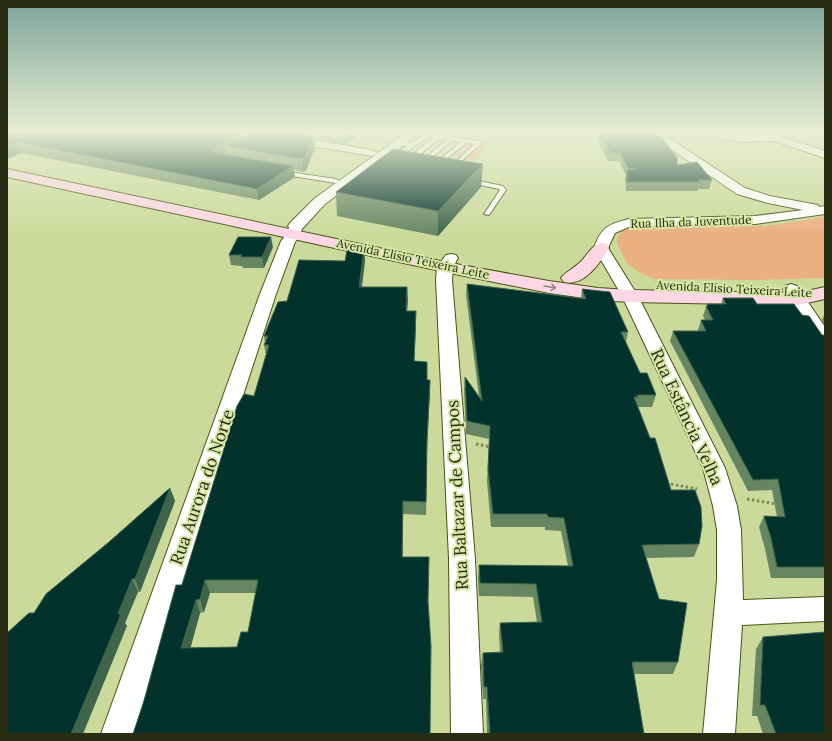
<svg xmlns="http://www.w3.org/2000/svg" width="832" height="741" viewBox="0 0 832 741" font-family="Lora,serif">
<style>
.green{fill:#ebaf80}
.lines{fill:none;stroke-linecap:round;stroke-linejoin:round}
.service-casing{stroke:#475214;stroke-width:2}
.minor-casing{stroke:#475214;stroke-width:2}
.tertiary-casing{stroke:#475214;stroke-width:2}
.secondary-casing{stroke:#475214;stroke-width:2}
.path{stroke:#7e895b;stroke-width:3;stroke-dasharray:2.5 2.5;stroke-linecap:butt}
.service{fill:#fff;fill-rule:evenodd}
.minor{fill:#fff;fill-rule:evenodd}
.tertiary{fill:#fff;fill-rule:evenodd}
.secondary{fill:#fed7e5;fill-rule:evenodd}
.wall{fill:#668662;fill-rule:evenodd}
.shaded-wall{fill:#3e644c}
.building{fill:#02322b;stroke:#3e644c;fill-rule:evenodd}
.oneway{stroke:#92827c}
.labels{text-anchor:middle;stroke-width:4;stroke-linejoin:round;paint-order:stroke}
.far-street-label{font-size:12px;fill:#272c13;stroke:#d8e7a7}
.near-street-label{font-size:17px;fill:#272c13;stroke:#d8e7a7}
</style>
<rect width="100%" height="100%" fill="#cbda9a"/>
<path class="green" d="M462,141l27,5 -16,14 -28,-5z
M825,217v61l-70,2 -101,-1 -15,-7 -12,-9 -9,-18 -1,-8 5,-6 19,-4 125,-1z"/>
<g class="lines">
<defs>
<path id="service" d="M427,133l52,8 3,2 -26,23 -11,-3 3,-2 7,1 20,-18 -9,-1 -25,20 -2,-1v-2l22,-18 -9,-1 -25,20 -3,-2 1,-1 22,-18 -8,-1 -24,19 -17,-3v-2l9,-7 -9,-2v-2l13,1zM428,137l6,1 -23,17 -6,-2z
M282,171l54,8 3,2 -3,2 -56,-9v-2z
M469,179l34,7 3,4 -17,25 -5,-1 16,-24 -1,-1 -32,-7v-2z"/>
<path id="minor" d="M247,133h22l103,17 6,3 -6,3 -120,-20z
M705,133c17,-2 34,3 52,2l-2,-2h14l56,18v7l-51,-17 -33,1 -35,-7z
M666,138l4,1 75,49 25,8 48,9 1,2 6,-1v8l-70,10 -126,3 -14,6 -7,15 30,48 87,172 12,38 4,24 2,70 82,-3v24l-83,4 -7,109h-32l14,-154v-50l-4,-24 -10,-38 -81,-172 -28,-48c7,-21 15,-24 35,-29l126,-3 48,-6 -35,-7 -31,-9 -75,-51 -1,-2 1,-2z
M296,222l5,1 2,3 -4,11 -4,5 -19,52 -143,440h-32l159,-440 21,-53 5,-6 5,-12z
M451,254l5,1 2,3 -5,9 -1,13 23,279 8,175h-32l-2,-175 -13,-279 1,-13 9,-12z
M791,284l6,2 28,41v18l-6,-1 -36,-55 2,-3z"/>
<path id="tertiary" d="M406,133h13l-94,71 -23,25 -6,2 -6,-2 -2,-3 2,-3 25,-25z"/>
<path id="secondary" d="M7,169l438,93 104,19 49,7 32,2 168,3 27,-6v12l-27,6 -168,-3 -32,-2 -49,-7 -104,-21 -438,-95z
M601,243l6,1 2,4c-9,15 -25,39 -45,34l-3,-4c4,-6 12,-9 17,-14 8,-6 13,-19 23,-21z"/>
</defs>
<use href="#service" class="service-casing"/>
<use href="#minor" class="minor-casing"/>
<use href="#tertiary" class="tertiary-casing"/>
<use href="#secondary" class="secondary-casing"/>
<path class="path" d="M476,444l15,3
M666,483l31,6
M747,499l30,5"/>
<use href="#service" class="service"/>
<use href="#minor" class="minor"/>
<use href="#tertiary" class="tertiary"/>
<use href="#secondary" class="secondary"/>
</g>
<path class="wall" d="M7,133l233,5 8,-4v-1h114l-17,11 -30,-5v9l-9,22 -3,2 -9,-2 1,7 -36,23 -238,-47 -14,6z
M597,133h79v2l-18,-2 19,32 35,15 -3,9h-11v2h-72l-1,-13 1,-3 -7,-14h-11l-12,-23z
M483,164l-2,23 -43,49 -101,-20 -1,-24z
M273,247l-9,21h-21l-1,-2 -11,-1 -2,-10z
M364,250l1,11 -3,26 46,12 -1,12 9,12 -2,38 13,19 3,12 -3,59 -1,64 -23,-1v43l-260,147 39,-119 72,-189 12,-41 -2,-10 1,-3 -1,-6 23,-35 58,-40zM210,593h46l-8,39 -11,15 -47,1 10,-35 4,-1z
M467,284l114,14 1,-9 46,43 -2,10 14,31 16,22 -4,12h-14l33,83 28,54 -5,13 -48,1 32,104 -5,12h-39l10,60h-157l-1,-35h-3l-2,-34 2,-12 17,-1 -1,-17 1,-12 37,-1 -4,-25 -54,-1 -1,-18 1,-13 89,1 -7,-35 -16,-1v-3h-54l-4,-45 2,-43 -23,-5 -2,-45 1,-12 14,20 -13,-102z
M723,298l34,6 45,11 20,20h3v243h-54l-6,-29 -6,-22 5,-11 13,1 -5,-27 -24,1 -78,-150 3,-10h25v-1l3,-10h4l-2,-4 4,-12h14z
M825,313v12l-3,-5z
M170,488l5,13 -35,91h-2l-13,31 2,3 -93,-13z
M763,637l62,97h-62l-6,-18h-5l4,-67z"/>
<path class="shaded-wall" d="M240,133l1,10 -16,3 1,6 -13,8 -2,-10z
M344,133h18l-17,11z
M314,136l1,12 -9,22 -3,2 -1,-13z
M17,142l4,11 -14,6v-13z
M483,164l-2,23 -43,49v-25z
M293,166l2,11 -36,23 -2,-11z
M271,237l2,10 -9,21 -2,-11z
M364,250l1,11 -5,37 -1,-11z
M407,287l1,12 -2,24v-12z
M416,311v12l-2,51v-13z
M430,380v12l-4,61 1,-13z
M170,488l5,13 -35,91 -5,-13z
M132,579l6,13 -13,31 2,3 -44,108h-12z
M205,580l5,13 -6,19 -4,-13z
M196,600l4,13 -13,48 -6,-13z"/>
<path class="building" d="M7,133h233l-29,17 4,3 78,13 -36,23 -240,-47 -10,4z
M248,133h46l20,3 -9,21 -3,2 -77,-13 23,-12z
M599,133h59l19,24v8l20,-3 15,18h-14l2,2h-73v-12l9,-1 -8,-1 -8,-15h-10z
M393,149l90,15 -45,47 -102,-19z
M238,237h33l-9,20h-21l1,-2h-13z
M347,250h17l-5,37h48l-1,24h10l-2,50 13,1v18h3l-3,60 -1,62 -23,-1 -1,56h27l-1,44 3,45 -1,88h-297l10,-30 33,-119h6l55,-179 7,-12 10,2 15,-51h-5l4,-9h-4l14,-34 9,-1 12,-41 46,1zM205,580h53l-10,52h-7l-4,15 -56,1 15,-48 4,-1z
M467,284l119,15 -4,-10 28,3 18,40h-7l19,41h7l9,22h-19l1,2h-4l16,41h5l16,52h24l6,17 1,19 -3,18 -57,1 17,54 28,4 -9,59h-46l12,72h-154l-3,-47h-3l-1,-34 20,-1 -3,-29 42,-1 -6,-38 -56,-1 -1,-18 94,1 -9,-48 -16,-1 -1,-3h-54l-5,-45 2,-43 -23,-5 -2,-44 17,24z
M723,298h30l4,6h37l8,11 7,1 13,19h3v232h-48l-6,-29 -7,-22 21,1 -7,-38 -25,1 -80,-149h33l-5,-11h12l-7,-14h2l-1,-2h19z
M170,488l-35,91h-3l-14,35h3l-50,120h-64v-101l22,-20h5l12,-19 63,-52z
M825,632v102h-49l-11,-29h-5l3,-68z"/>
<defs><path id="oneway-shaft" d="M-6 0H5M1.5-3L5.5 0L1.5 3" fill="none" stroke-width="1.6" stroke-linecap="round" stroke-linejoin="round"/></defs>
<use class="oneway" href="#oneway-shaft" transform="translate(550 287) rotate(9)"/>
<linearGradient id="sky" x2="0" y2="1"><stop stop-color="#7ca49c"/><stop offset="0.56" stop-color="#e8eed2"/><stop offset="1" stop-color="#e8eed2" stop-opacity="0"/></linearGradient>
<rect width="832" height="236" fill="url(#sky)"/>
<g class="labels">
<g class="far-street-label">
<text transform="translate(691 222) rotate(-2)" y="4">Rua Ilha da Juventude</text>
<text transform="translate(413 259) rotate(12)" y="4">Avenida Elísio Teixeira Leite</text>
<text transform="translate(734 289) rotate(3)" y="4">Avenida Elísio Teixeira Leite</text>
</g>
<g class="near-street-label">
<text transform="translate(687 417) rotate(65)" y="6">Rua Estância Velha</text>
<text transform="translate(202 487) rotate(-71)" y="6">Rua Aurora do Norte</text>
<text transform="translate(457 495) rotate(-93)" y="6">Rua Baltazar de Campos</text>
</g>
</g>
<rect width="832" height="741" fill="none" stroke="#272c13" stroke-width="16"/>
</svg>
